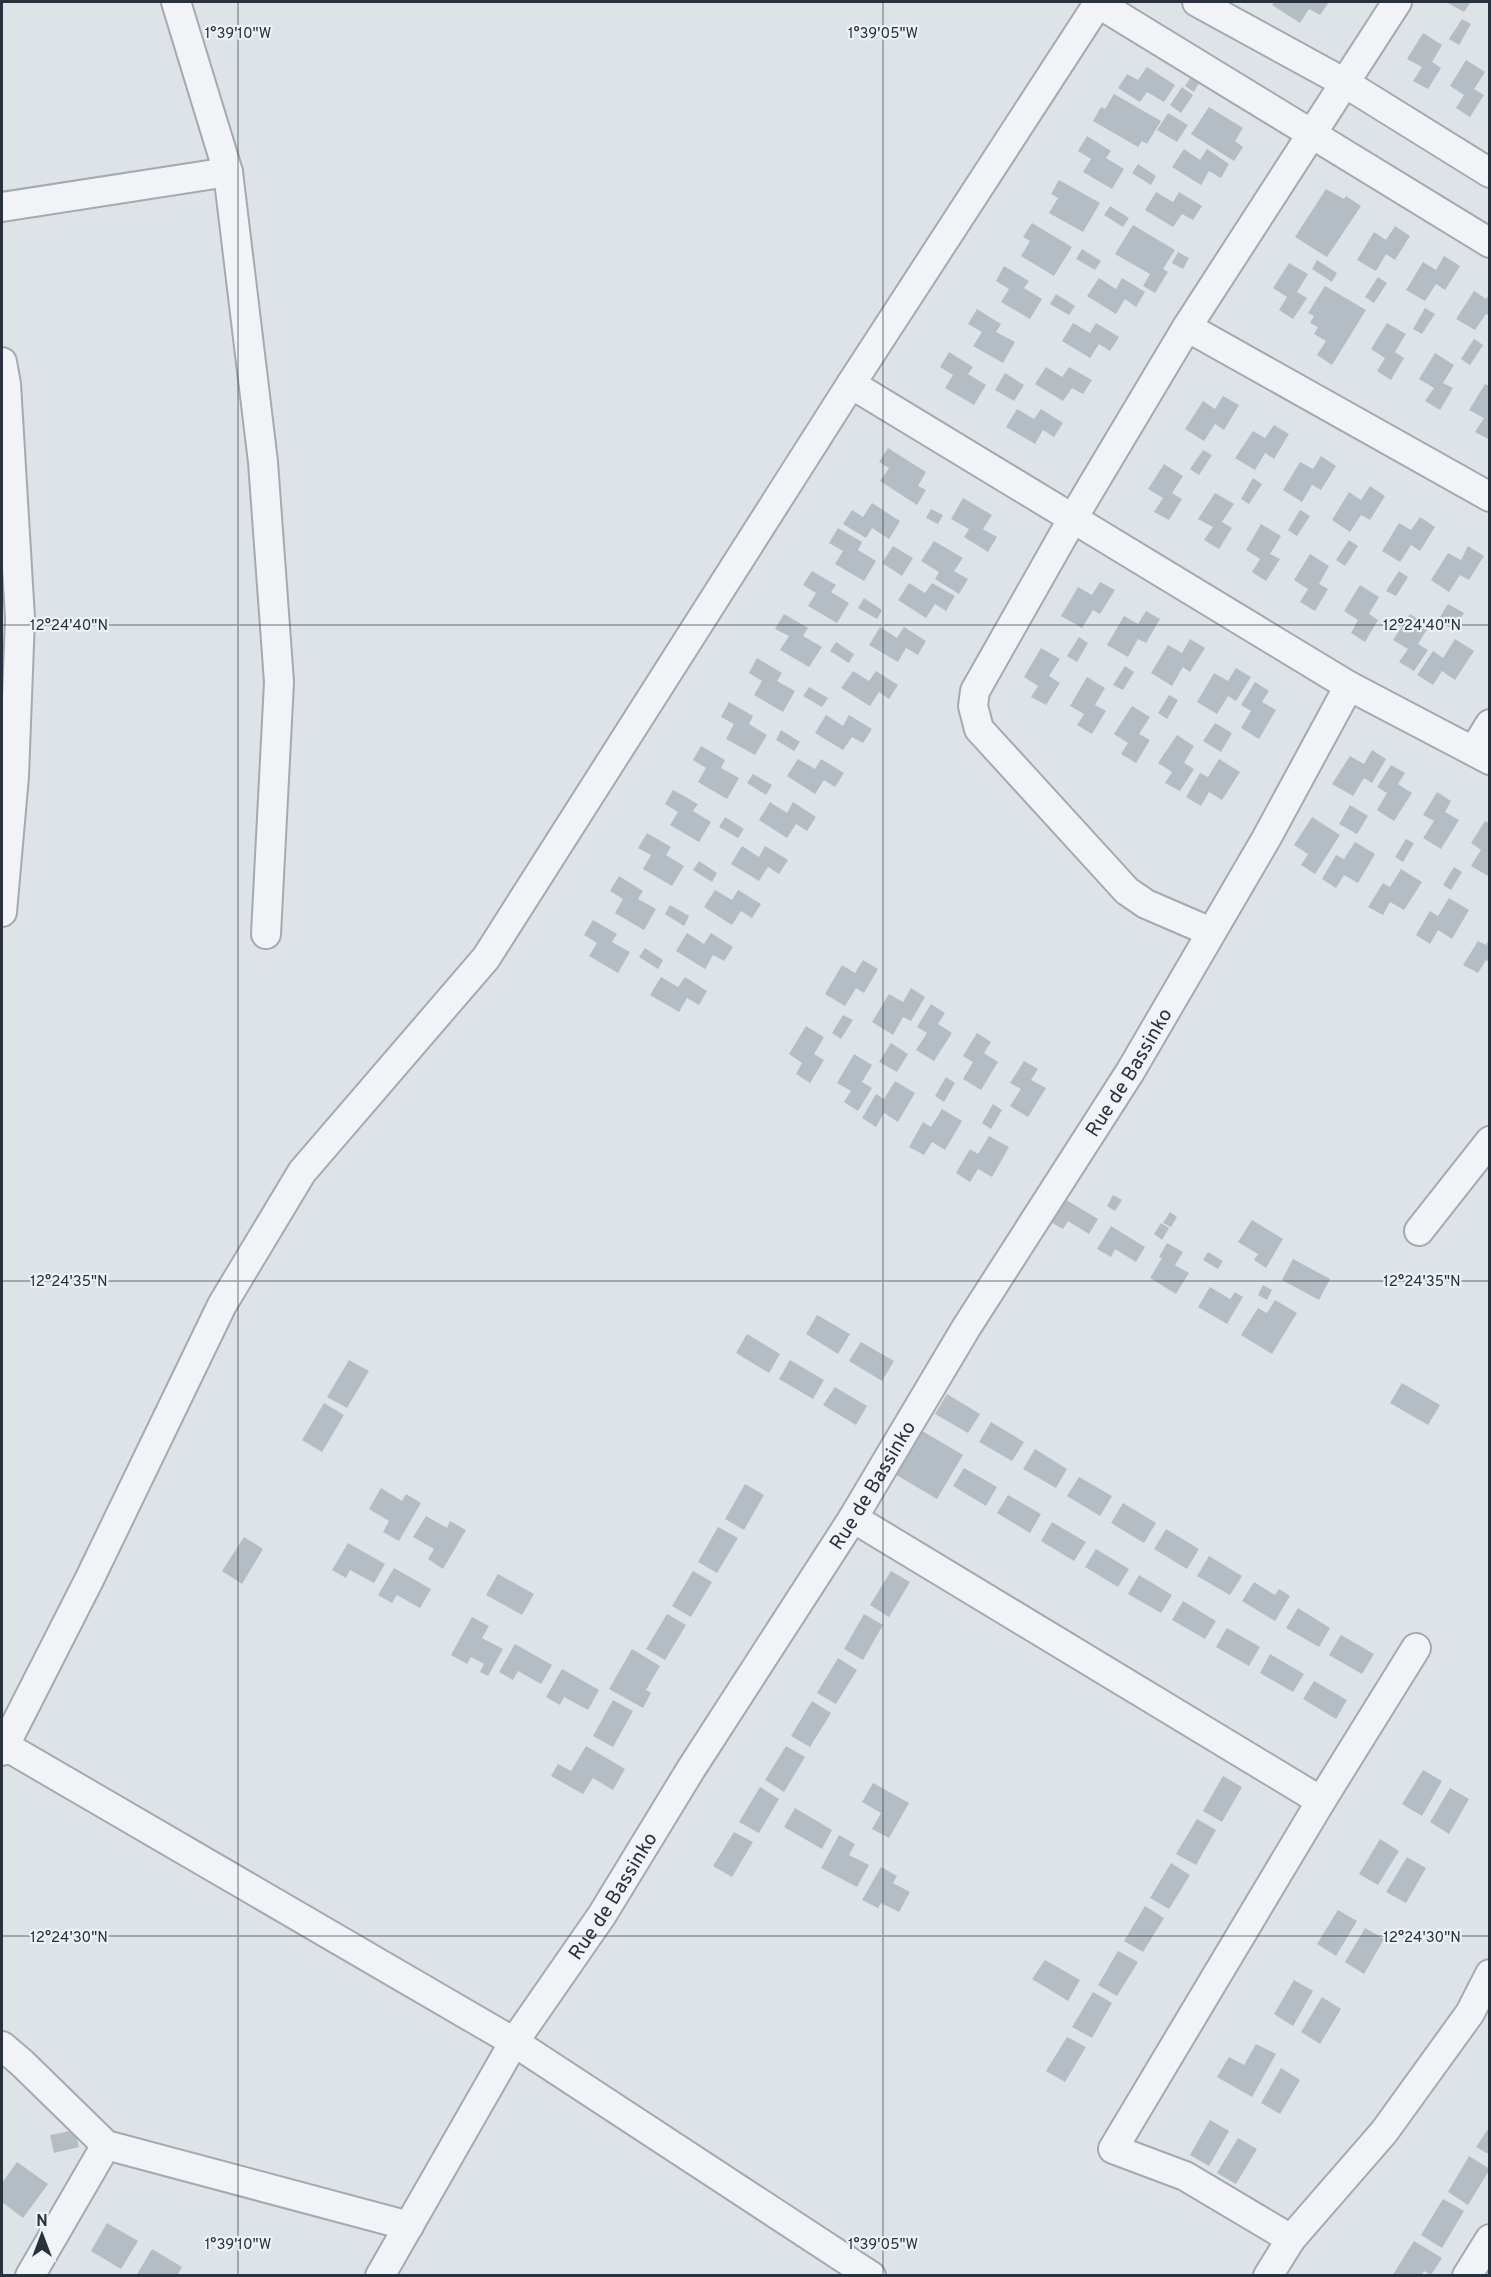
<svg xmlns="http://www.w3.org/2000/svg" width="1491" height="2277" viewBox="0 0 1491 2277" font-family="Overpass,sans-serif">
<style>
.building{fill:#b5bdc4}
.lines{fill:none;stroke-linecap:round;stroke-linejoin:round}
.minor-casing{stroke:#a3aab2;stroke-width:32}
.minor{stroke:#f1f3f6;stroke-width:28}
.ticks{fill:none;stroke:#27323e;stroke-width:1.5;stroke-opacity:0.45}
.labels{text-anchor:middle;stroke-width:4.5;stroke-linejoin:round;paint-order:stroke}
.street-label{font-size:20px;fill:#27323e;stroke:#edf2f5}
.ticks-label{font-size:15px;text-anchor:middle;fill:#27323e;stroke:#edf2f5;stroke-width:4.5;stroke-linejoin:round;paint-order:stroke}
</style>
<rect width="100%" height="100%" fill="#dee3e8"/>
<path class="building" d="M1274,2h55l-9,13 -11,-6 -9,14 -28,-18z
M1446,2h25l-7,10z
M1462,19l9,5 -12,21 -10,-6z
M1423,33l19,12 -10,17 9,6 -13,21 -15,-8 9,-14 -15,-8z
M1466,60l19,12 -11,17 10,6 -14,22 -14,-9 8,-13 -14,-9z
M1147,67l28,18 -11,17 -17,-10 -7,10 -22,-14 9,-14 11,6z
M1190,78l9,5 -5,9 -9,-6z
M1182,87l11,8 -12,18 -11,-8z
M1114,94l47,27 -14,23 -5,-3 -4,6 -45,-26 8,-14 4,2z
M1209,107l34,21 -8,13 8,6 -9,14 -43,-27z
M1168,113l20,12 -11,17 -20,-12z
M1087,136l24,15 -5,7 18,11 -12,20 -29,-17 8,-13 -13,-8z
M1184,149l16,11 7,-11 22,15 -8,14 -12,-7 -8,14 -29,-18z
M1138,164l18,12 -5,9 -19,-12z
M1059,180l41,23 -17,29 -34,-19 9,-15 -7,-4z
M1326,189l18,10 2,-3 15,10 -34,51 -32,-20z
M1156,192l17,10 6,-10 23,14 -9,14 -11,-6 -9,13 -28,-17z
M1110,206l19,12 -6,9 -19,-12z
M1032,223l40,24 -18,29 -33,-20 9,-15 -7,-4z
M1133,225l42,25 -12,19 5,3 -13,21 -12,-7 7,-12 -35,-20z
M1395,226l15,10 -15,24 -9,-6 -10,17 -19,-11 17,-28 12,8z
M1082,249l19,12 -6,9 -19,-11z
M1178,252l11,6 -6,11 -11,-6z
M1444,256l16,10 -15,24 -9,-6 -11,17 -19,-11 17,-28 13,8z
M1317,260l20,13 -5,9 -20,-13z
M1289,263l19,11 -11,18 10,6 -14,21 -14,-9 8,-13 -14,-9z
M1004,266l25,15 -5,7 18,11 -12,20 -29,-17 8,-13 -13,-8z
M1378,277l9,6 -13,20 -9,-6z
M1099,278l17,11 6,-11 23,14 -9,15 -11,-8 -9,15 -29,-18z
M1325,286l41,24 -34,55 -15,-10 9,-14 -12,-7 4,-7 -8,-4 4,-7 -6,-3z
M1474,291l12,8 4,-6v23l-4,-2 -11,16 -19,-11z
M1056,294l19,12 -6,9 -19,-11z
M1425,308l10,6 -13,20 -9,-5z
M977,309l24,15 -5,8 19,10 -12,21 -30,-17 9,-14 -14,-8z
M1073,323l17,10 6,-10 23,14 -9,14 -11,-7 -9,14 -28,-17z
M1387,323l19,11 -11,18 9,6 -13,22 -14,-9 8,-13 -14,-9z
M1474,339l9,6 -13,20 -9,-6z
M949,352l24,15 -5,7 18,11 -12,20 -29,-17 8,-13 -13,-8z
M1435,353l19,12 -11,18 10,5 -13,22 -15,-9 9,-13 -15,-9z
M1046,367l16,10 7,-10 23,13 -9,14 -11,-6 -9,13 -28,-17z
M1005,373l19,12 -10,16 -19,-11z
M1485,384l5,2v54l-15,-8 9,-14 -15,-8z
M1223,396l16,9 -15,25 -9,-6 -11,17 -19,-12 18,-28 12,8z
M1017,409l17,10 7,-10 22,14 -9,14 -11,-7 -8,14 -29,-17z
M1274,425l15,9 -15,25 -9,-6 -10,17 -20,-12 18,-27 12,7z
M888,448l38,24 -8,14 8,4 -9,15 -37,-24 9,-13 -10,-6z
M1203,450l9,5 -13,20 -9,-6z
M1321,456l15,10 -15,24 -9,-5 -10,17 -19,-12 17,-28 13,7z
M1164,464l19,12 -11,17 10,6 -13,21 -15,-8 9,-14 -15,-9z
M1253,478l9,6 -13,20 -8,-5z
M1370,486l15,10 -15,24 -9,-5 -11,17 -18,-12 17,-28 12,8z
M1215,493l19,11 -12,18 10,6 -13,21 -15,-9 9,-13 -15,-8z
M963,498l29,17 -9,14 14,8 -9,15 -24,-15 5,-8 -18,-10z
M872,503l28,18 -11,18 -17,-11 -6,10 -23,-14 9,-14 11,7z
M931,509l12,6 -5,9 -12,-6z
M1300,510l10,6 -13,20 -9,-6z
M1420,517l15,10 -15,24 -9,-6 -11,17 -18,-11 17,-28 12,7z
M1261,524l20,12 -11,18 10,5 -14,22 -14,-9 8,-13 -14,-9z
M838,528l24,14 -4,8 18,11 -12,20 -29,-17 8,-13 -14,-8z
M1349,540l9,6 -13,20 -9,-6z
M934,541l29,17 -9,13 14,8 -9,15 -24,-15 4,-7 -18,-11z
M893,546l20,12 -11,18 -20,-13z
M1468,546l16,10 -15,24 -9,-5 -11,17 -18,-12 17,-27 13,7z
M1310,554l19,12 -10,18 9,5 -13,22 -15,-9 8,-13 -14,-9z
M812,571l24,14 -5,7 18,11 -12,20 -29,-17 8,-13 -13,-8z
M1399,571l9,6 -12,19 -10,-5z
M1100,582l15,8 -15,24 -7,-4 -11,18 -21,-12 17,-29 14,8z
M909,583l16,10 7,-10 23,13 -9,15 -11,-7 -9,14 -28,-18z
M1360,585l19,12 -10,17 9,6 -13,22 -14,-9 7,-13 -14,-9z
M864,598l18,12 -5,9 -19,-11z
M1448,604l16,9 -10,17 -16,-10z
M1146,611l14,8 -14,24 -8,-4 -10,18 -21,-12 17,-29 14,8z
M784,614l24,14 -5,8 19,11 -13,20 -29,-17 9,-14 -14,-7z
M1410,614l19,12 -11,18 10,6 -14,21 -15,-9 9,-13 -15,-9z
M880,627l17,11 7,-11 22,14 -8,14 -12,-7 -8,14 -29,-17z
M1079,637l9,6 -11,19 -10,-6z
M1190,639l15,9 -15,24 -7,-5 -11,19 -21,-13 17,-28 14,8z
M1455,639l19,12 -19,29 -13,-9 -9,14 -16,-10 16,-24 10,7z
M836,642l18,12 -5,9 -19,-12z
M1041,648l19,11 -11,17 11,7 -14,22 -15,-8 7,-11 -14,-9z
M757,658l25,15 -5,8 18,10 -12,21 -29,-17 8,-14 -13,-8z
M1125,666l9,6 -11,18 -10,-5z
M1236,668l15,9 -15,24 -8,-5 -11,18 -20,-12 17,-29 14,8z
M853,671l16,10 7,-10 22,14 -9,14 -10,-7 -9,14 -29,-18z
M1087,677l18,11 -10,17 11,6 -14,23 -15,-9 7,-11 -14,-8z
M1255,682l14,9 -7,11 14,8 -17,29 -18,-11 10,-17 -10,-6z
M809,687l19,11 -6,9 -19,-11z
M1169,695l9,5 -11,19 -9,-6z
M729,702l24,14 -4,8 18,11 -12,20 -29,-16 8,-15 -13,-7z
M1132,706l18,11 -11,17 11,6 -14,23 -15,-9 7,-11 -14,-9z
M826,715l17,11 6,-11 23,14 -9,14 -11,-6 -9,13 -28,-17z
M1215,723l17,10 -11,19 -18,-11z
M781,730l19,12 -6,9 -18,-11z
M1177,735l17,11 -10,17 10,6 -14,22 -15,-8 7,-11 -14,-9z
M701,746l24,14 -4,8 18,10 -12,21 -29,-17 8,-14 -13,-8z
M1372,750l14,9 -14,24 -8,-5 -11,18 -21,-12 18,-28 14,8z
M798,759l17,10 6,-10 23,14 -9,14 -11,-7 -9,14 -28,-18z
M1219,759l21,13 -18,28 -13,-8 -8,14 -15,-9 14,-24 8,4z
M1391,765l14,8 -7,11 14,9 -18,28 -17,-11 10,-17 -10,-6z
M753,774l19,11 -6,10 -19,-12z
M673,790l25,14 -5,7 18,11 -12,20 -29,-17 8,-13 -13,-8z
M1437,792l14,9 -6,11 14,8 -18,29 -18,-11 11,-17 -11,-6z
M770,802l17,11 6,-11 23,15 -9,14 -11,-7 -9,14 -28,-18z
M1350,805l18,11 -11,18 -18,-10z
M725,817l19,12 -6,9 -19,-11z
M1312,817l28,18 -25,39 -14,-9 7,-11 -14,-9z
M1485,821l5,2v54l-19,-11 10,-16 -10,-7z
M647,833l24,14 -5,8 18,11 -12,20 -29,-17 8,-14 -13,-7z
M1406,839l8,4 -11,19 -8,-5z
M1355,842l20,12 -17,29 -14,-8 -8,13 -14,-9 14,-24 8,4z
M742,846l17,11 6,-11 23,14 -9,14 -11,-7 -9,14 -28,-17z
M699,861l18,12 -5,9 -19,-12z
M1454,867l8,5 -11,18 -8,-5z
M1401,869l21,13 -18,28 -14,-8 -7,13 -15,-8 15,-24 7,4z
M619,876l24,15 -5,8 18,10 -12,21 -29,-17 8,-14 -13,-8z
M715,890l17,10 6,-10 23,14 -9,14 -11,-7 -9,14 -28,-18z
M1449,898l20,12 -17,29 -14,-9 -8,14 -14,-9 14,-24 8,5z
M670,905l19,11 -5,10 -19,-12z
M593,920l24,14 -5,8 18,10 -12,21 -29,-17 8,-13 -13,-8z
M687,933l17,11 7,-11 22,14 -9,14 -11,-6 -8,14 -29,-18z
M1490,938v24l-4,-2 -8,13 -15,-8 15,-24 8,4z
M645,948l18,12 -5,9 -19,-12z
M863,960l15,9 -14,24 -8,-5 -11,18 -20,-12 17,-29 13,8z
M661,977l17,10 7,-10 22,14 -8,14 -12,-7 -8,14 -29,-17z
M911,988l14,9 -14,24 -8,-4 -10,18 -21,-13 17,-28 14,8z
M931,1004l14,9 -7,11 14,9 -18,28 -18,-11 11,-17 -10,-6z
M843,1015l10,5 -12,19 -9,-6z
M806,1026l18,11 -10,17 10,6 -14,23 -14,-9 6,-11 -13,-9z
M977,1033l14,9 -7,11 14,9 -17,28 -18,-11 10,-17 -10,-6z
M891,1043l17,11 -11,18 -18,-10z
M854,1054l18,11 -10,17 10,6 -14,23 -14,-9 7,-11 -14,-8z
M1024,1061l14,8 -7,11 15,8 -18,29 -18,-11 11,-17 -11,-6z
M946,1077l9,6 -11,19 -9,-6z
M895,1081l20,12 -17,29 -14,-9 -8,14 -14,-9 14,-24 8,5z
M993,1104l9,6 -11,19 -9,-6z
M942,1109l20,12 -17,29 -13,-8 -8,13 -15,-8 14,-25 8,5z
M989,1136l20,11 -17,30 -14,-8 -8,13 -14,-9 14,-24 8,5z
M1113,1195l9,5 -7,11 -8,-5z
M1063,1198l35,21 -9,15 -21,-13 -5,8 -14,-8z
M1170,1212l7,5 -6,10 -8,-4z
M1252,1220l31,19 -17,29 -12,-8 4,-6 -20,-12z
M1161,1223l8,5 -7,12 -8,-6z
M1111,1226l34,21 -9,15 -21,-13 -4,8 -14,-8z
M1167,1243l16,9 -8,13 14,8 -13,21 -26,-16 12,-20 -3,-1z
M1208,1252l15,9 -5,8 -15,-9z
M1293,1259l37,20 -11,21 -37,-20z
M1263,1285l9,5 -5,10 -9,-5z
M1210,1287l20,12 5,-7 8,5 -16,27 -29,-17z
M1275,1300l22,13 -25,41 -31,-19 17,-27 9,5z
M817,1315l33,19 -12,20 -32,-20z
M747,1334l33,20 -11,19 -33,-20z
M861,1342l33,19 -12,20 -33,-20z
M349,1360l20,11 -22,37 -20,-11z
M790,1360l34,20 -11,19 -34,-20z
M1402,1383l38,22 -12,20 -38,-22z
M835,1387l32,19 -11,19 -33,-20z
M947,1394l33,20 -12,19 -33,-19z
M324,1403l20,12 -22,37 -20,-12z
M991,1422l33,20 -12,19 -33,-19z
M919,1429l44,26 -26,44 -44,-26z
M1035,1449l32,20 -11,19 -33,-19z
M964,1468l33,19 -11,19 -33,-20z
M1079,1477l33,19 -12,20 -33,-20z
M745,1484l19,11 -20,35 -19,-11z
M381,1488l21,13 4,-7 15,9 -22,38 -16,-9 6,-11 -20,-12z
M1008,1495l33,19 -11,19 -33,-20z
M1123,1503l33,20 -12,20 -33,-20z
M426,1516l21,12 3,-7 16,9 -23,39 -15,-10 6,-10 -21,-12z
M1052,1522l34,20 -12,19 -33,-20z
M718,1527l20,11 -21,35 -19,-11z
M1166,1529l33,20 -12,20 -33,-20z
M244,1537l19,12 -21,35 -20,-13z
M348,1543l37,21 -11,19 -24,-13 -4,8 -14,-8z
M1096,1549l33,20 -11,18 -33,-20z
M1209,1556l33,20 -12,19 -33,-19z
M394,1568l37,21 -11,19 -23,-13 -5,8 -14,-8z
M693,1571l19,11 -21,35 -19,-11z
M891,1571l19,11 -21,35 -19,-12z
M498,1574l36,20 -12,21 -36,-20z
M1139,1575l33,20 -11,18 -33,-19z
M1254,1582l21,13 4,-6 11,7 -15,25 -33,-20z
M1183,1601l33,20 -11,18 -33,-19z
M1298,1608l32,20 -11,19 -33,-19z
M667,1614l19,11 -21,35 -19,-11z
M864,1614l19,11 -20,35 -19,-11z
M472,1617l17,9 -7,12 21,11 -15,27 -8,-4 4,-8 -13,-7 -4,7 -16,-9z
M1227,1628l33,19 -11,19 -33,-19z
M1341,1635l33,19 -12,20 -33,-19z
M515,1644l37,21 -11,19 -23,-13 -5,9 -14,-8z
M632,1649l28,17 -14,24 5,3 -8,15 -34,-19z
M1270,1654l34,20 -11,18 -33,-19z
M838,1658l19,12 -21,34 -19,-11z
M562,1669l37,21 -11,20 -24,-13 -4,8 -14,-8z
M1314,1681l33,19 -11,19 -33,-20z
M613,1700l20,11 -20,36 -20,-11z
M812,1701l19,12 -21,34 -19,-11z
M586,1746l39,23 -12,21 -20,-12 -10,16 -32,-18 7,-12 13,7z
M786,1746l19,11 -21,35 -19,-12z
M1423,1770l19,11 -20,35 -20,-12z
M1223,1776l19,11 -20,35 -19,-11z
M873,1783l36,20 -20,35 -17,-9 9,-16 -19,-11z
M760,1787l19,12 -20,34 -20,-11z
M1450,1788l19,11 -20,35 -19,-12z
M795,1808l37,22 -10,19 -38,-22z
M1197,1819l19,11 -20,35 -20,-11z
M734,1832l19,10 -21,35 -19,-11z
M839,1835l16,9 -6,11 20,10 -12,22 -36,-19z
M1380,1839l19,12 -21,34 -19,-11z
M1407,1857l19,11 -20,35 -20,-11z
M1171,1863l19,12 -21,34 -19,-11z
M881,1867l16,9 -4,7 17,9 -11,20 -18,-9 -3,5 -16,-8z
M1145,1906l19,12 -21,34 -19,-11z
M1338,1910l19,11 -21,35 -19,-12z
M1365,1928l19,11 -20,35 -19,-12z
M1118,1951l20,11 -21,34 -19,-11z
M1045,1960l35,20 -12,21 -36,-22z
M1294,1980l19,11 -20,35 -19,-12z
M1093,1992l19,11 -20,35 -20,-11z
M1322,1997l19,12 -21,35 -19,-12z
M1067,2037l19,10 -21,35 -19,-11z
M1256,2044l20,10 -24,43 -35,-20 12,-20 15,8z
M1281,2068l19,12 -20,34 -19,-11z
M1210,2120l19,11 -20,35 -19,-11z
M1490,2126v29l-14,-8z
M75,2130l4,17 -25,6 -4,-18z
M1238,2138l19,11 -21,35 -19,-11z
M1469,2156l21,13 -22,36 -20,-13z
M17,2162l31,22 -25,34 -21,-16v-19z
M1443,2199l21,12 -22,37 -21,-13z
M107,2223l31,18 -17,28 -30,-18z
M1414,2241l28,17 -11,17 -7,-4 -3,5h-29z
M152,2249l30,18 -5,9h-41z"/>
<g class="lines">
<defs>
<g id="minor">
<path d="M176,2l52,170 35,290 16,220 -13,252"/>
<path d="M1096,2l394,241"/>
<path d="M1197,2l148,81 145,90"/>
<path d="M2,207l226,-35"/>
<path d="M1187,327l303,170"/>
<path d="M2,362l4,22 14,234 -6,158 -12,136"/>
<path d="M851,384l498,302 141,74"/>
<path d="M1474,750l16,-26"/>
<path d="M1211,932l-65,-28 -19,-13 -148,-162 -6,-23 2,-15 98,-173 114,-191 210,-325"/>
<path d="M1419,1231l71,-90"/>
<path d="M853,1518l468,283"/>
<path d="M2,1744l512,298 357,234"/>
<path d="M2,1751l87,-171 133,-275 80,-133 184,-214 365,-574 248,-382"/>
<path d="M2,2046l20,17 84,82 303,81"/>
<path d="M1291,2239l-106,-63 -72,-27 208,-348 95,-153"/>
<path d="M30,2276l76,-131"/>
<path id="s1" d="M380,2276l134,-234 88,-127 89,-146 162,-251 113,-190 164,-256 136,-233 83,-153"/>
<path d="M1268,2276l23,-37 93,-107 86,-119 20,-39"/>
<path d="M1467,2276l23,-37"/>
</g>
</defs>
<use href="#minor" class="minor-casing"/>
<use href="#minor" class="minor"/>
</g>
<path class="ticks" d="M238,2v2274M883,2v2274M2,625h1488M2,1281h1488M2,1936h1488"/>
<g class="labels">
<g class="street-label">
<text dy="7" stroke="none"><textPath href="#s1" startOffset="1418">Rue de Bassinko</textPath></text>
<text dy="7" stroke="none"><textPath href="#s1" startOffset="932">Rue de Bassinko</textPath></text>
<text dy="7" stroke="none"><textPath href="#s1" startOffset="446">Rue de Bassinko</textPath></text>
</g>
</g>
<g class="ticks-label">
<text x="238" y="38">1°39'10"W</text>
<text x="883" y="38">1°39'05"W</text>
<text x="69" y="630">12°24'40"N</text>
<text x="1422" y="630">12°24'40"N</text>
<text x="69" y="1286">12°24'35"N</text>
<text x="1422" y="1286">12°24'35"N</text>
<text x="69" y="1942">12°24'30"N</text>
<text x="1422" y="1942">12°24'30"N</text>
<text x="238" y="2249">1°39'10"W</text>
<text x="883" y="2249">1°39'05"W</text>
</g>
<rect width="1491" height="2277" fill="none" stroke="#27323e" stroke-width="6"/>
<g transform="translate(42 2235)" stroke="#edf2f5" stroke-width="4.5" paint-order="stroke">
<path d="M0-4.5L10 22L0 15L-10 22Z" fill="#27323e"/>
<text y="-9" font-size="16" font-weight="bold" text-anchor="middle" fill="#27323e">N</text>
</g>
</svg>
